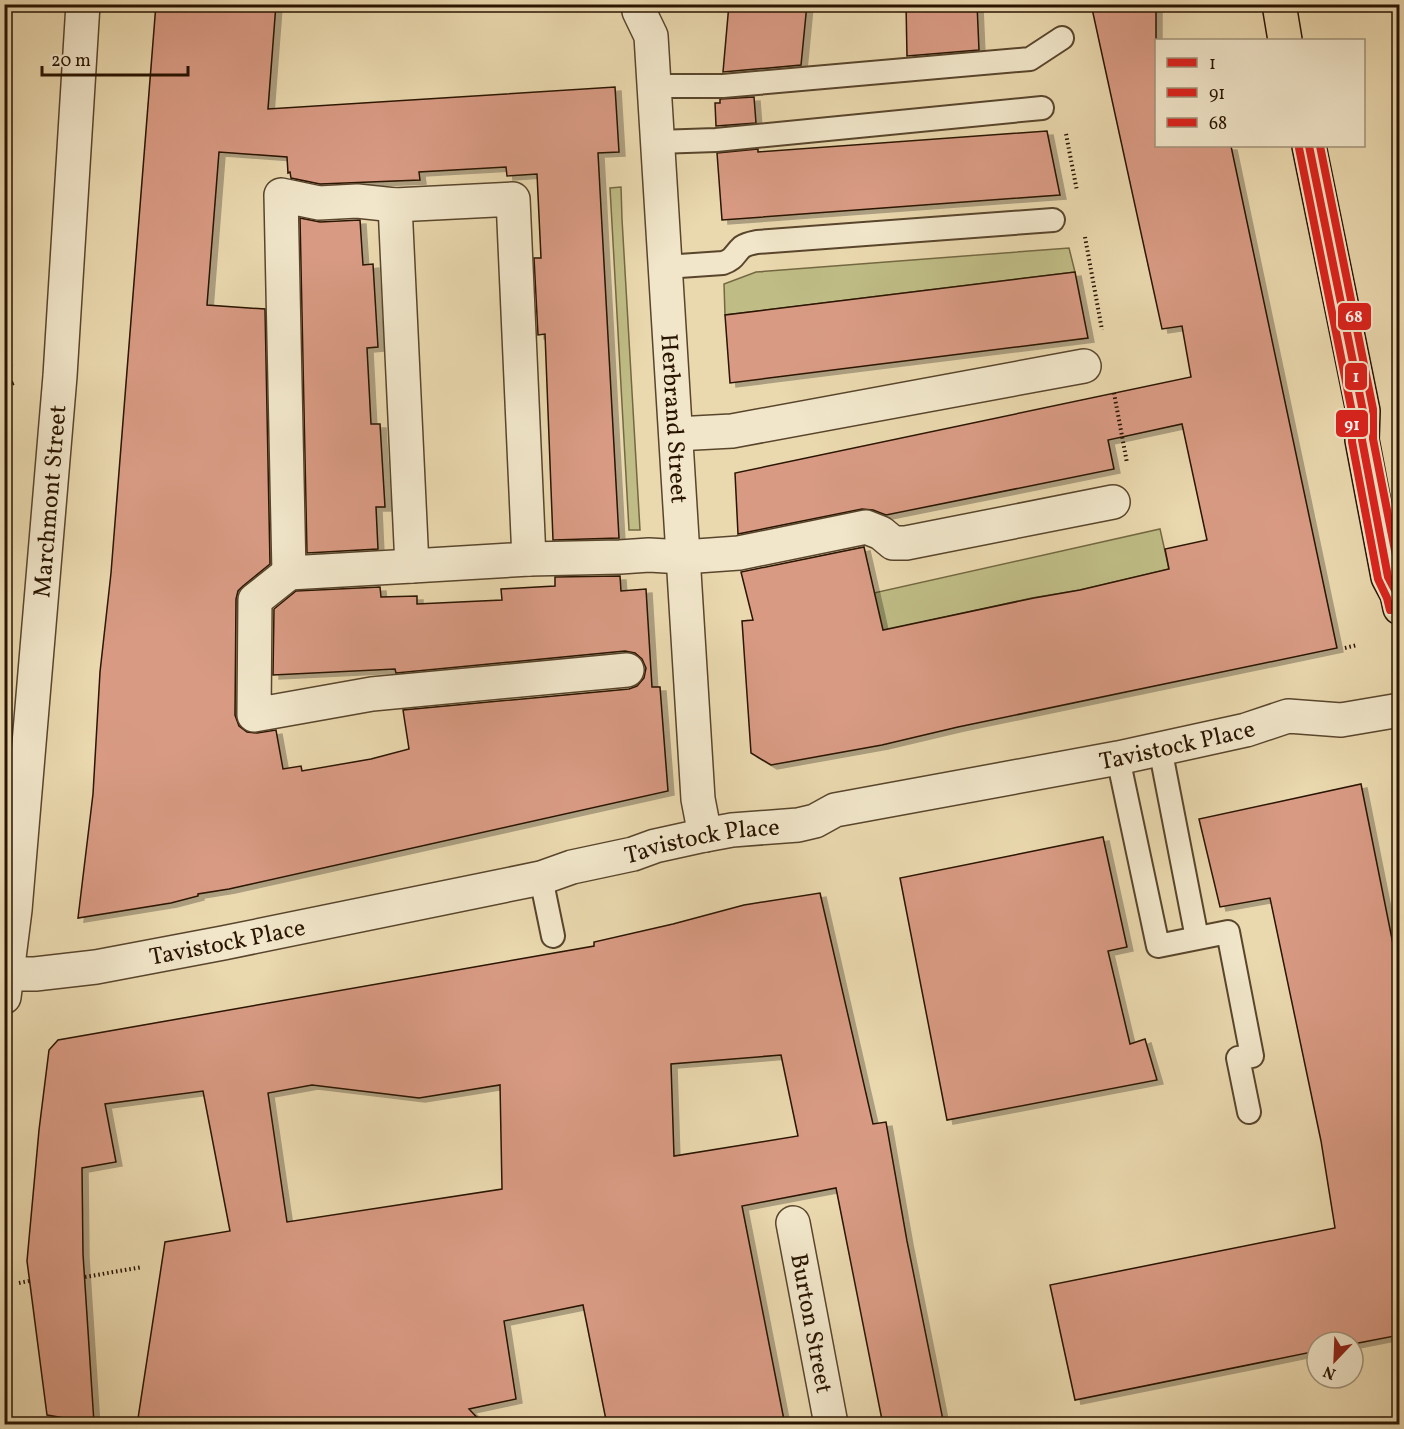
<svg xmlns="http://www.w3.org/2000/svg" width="1404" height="1429" viewBox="0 0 1404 1429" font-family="Vollkorn,serif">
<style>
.green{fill:#bfbc85;stroke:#746842;stroke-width:1.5}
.building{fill:#d89a83;stroke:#291400;stroke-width:1.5;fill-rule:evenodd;filter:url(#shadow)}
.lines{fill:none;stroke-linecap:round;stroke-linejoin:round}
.service-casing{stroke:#59452c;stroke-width:26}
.minor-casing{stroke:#59452c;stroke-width:36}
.tertiary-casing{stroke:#59452c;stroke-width:36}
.primary-casing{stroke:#291400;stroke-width:36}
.path{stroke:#291400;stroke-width:4;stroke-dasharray:1.5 3;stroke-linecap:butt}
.service{stroke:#f1e6ca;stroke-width:22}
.minor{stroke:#f1e6ca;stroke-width:33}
.tertiary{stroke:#f1e6ca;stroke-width:33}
.primary{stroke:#ead8ae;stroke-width:33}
.bus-1-casing{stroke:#f1e6ca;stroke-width:12}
.bus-2-casing{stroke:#f1e6ca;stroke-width:12}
.bus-3-casing{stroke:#f1e6ca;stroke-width:12}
.bus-1{stroke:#dc241f;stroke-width:8}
.bus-2{stroke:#dc241f;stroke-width:8}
.bus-3{stroke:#dc241f;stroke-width:8}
.labels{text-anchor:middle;stroke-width:4.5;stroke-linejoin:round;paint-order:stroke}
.street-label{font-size:24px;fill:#291400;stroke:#f1e6ca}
.line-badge{stroke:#f1e6ca;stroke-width:2}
.badge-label{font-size:16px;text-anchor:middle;font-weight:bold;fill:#fff}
</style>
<defs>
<filter id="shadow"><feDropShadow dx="6" dy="4" stdDeviation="0" flood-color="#0004"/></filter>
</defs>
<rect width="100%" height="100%" fill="#ead8ae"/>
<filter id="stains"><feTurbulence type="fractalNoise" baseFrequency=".00333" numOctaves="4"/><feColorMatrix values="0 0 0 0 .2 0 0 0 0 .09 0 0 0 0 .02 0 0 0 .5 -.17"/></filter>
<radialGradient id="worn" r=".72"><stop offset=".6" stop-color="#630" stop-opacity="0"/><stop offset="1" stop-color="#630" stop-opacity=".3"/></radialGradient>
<path class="green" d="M621,187l1,32 18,311h-11l-19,-342z
M1069,248l6,24 -350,43 -1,-31 32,-12z
M1160,529l9,40 -89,21 -48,8 -195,43 -8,-38z"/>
<path class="building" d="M156,4h120l-8,105 347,-22 4,65 -21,1 21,385 -66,2 -8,-206 -7,1 -4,-77h7l-4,-84 -30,2 -1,-9 -87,5 1,8 -100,4 -29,-6 -1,-6 -2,1 -1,-16 -68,-5 -12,153 58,4 5,255 -27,22 -5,5 -2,8 -1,116 4,11 8,6 10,1 19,-3 7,39 18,-3 1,5 69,-12 38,-10 -6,-39 226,-21 8,-3 7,-8 2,-10 -4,-9 -7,-6 -10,-2 -229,22 -1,-4 -122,6 1,-66 22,-18 84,-4 1,10 36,-1v8l85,-4 -1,-11 54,-3v-9l65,-1 1,15 25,-2 6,98h8l8,104 -439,98 -31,5v2l-27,7 -93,15 15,-124 7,-122 11,-99z
M729,4h78l-6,61 -78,7z
M906,4h71l2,46 -72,6z
M1091,4h65v142h75l106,502 -379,79 -76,18 -111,20 -20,-12 -9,-132 11,-1 -12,-48 123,-25 19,83 151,-32 46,-8 89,-21 -4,-20 42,-9 -25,-116 -74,16 6,29 -228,46 -13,-5 -11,-1 -124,25 -3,-61 456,-96 -9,-51 -20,3z
M754,97l2,26 -40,3 -1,-23h5v-4z
M1047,131l13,64 -338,25 -5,-67 41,-4v3z
M300,218l20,4 40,-2 3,45 10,-1 5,83 -11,1 4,76h9l5,83h-9l2,42 -71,4z
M1075,272l13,66 -358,45 -5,-68z
M1361,784l39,195v356l-47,9v-2h-36v9l-242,49 -25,-115 285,-57 -14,-87 -51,-243 -50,9 -21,-88z
M1103,837l24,110 -19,4 22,93 15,-5 12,41 -210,40 -47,-242z
M820,893l53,231 13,-2 21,119 37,184h-61l-47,-237 -94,18 43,219h-178l-24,-120 -79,16 12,78 -47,10 15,16h-347l28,-183 65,-11 -27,-140 -98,13 11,58 -34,6 1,86 11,169 -47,-8 -20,-154 12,-131 10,-80 9,-10 536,-94v-4l79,-18 71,-19zM781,1055l17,81 -124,20 -3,-92zM312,1085l107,13 81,-13 2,104 -215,33 -19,-129z"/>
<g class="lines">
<defs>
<path id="service" d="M654,86h69l307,-27 32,-21
M657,142l59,-2 326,-32
M665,267l58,-4c12,-4 11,-9 19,-16 4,-3 10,-4 15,-5l296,-22
M1160,748l37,190
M1118,758l40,188 70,-14 24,124 -14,2 11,54
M541,878l12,58"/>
<g id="minor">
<path id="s1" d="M638,4l1,7 12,25 47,763 7,36"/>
<path d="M395,205l17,361 117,-7 91,-2 29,-2 34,2 56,-4 127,-26 15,6 12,10h13l207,-41"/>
<path d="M676,434l56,-3 352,-65"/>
<path d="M412,566l-123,7 -8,-378 38,8 38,-2 38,4 118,-6 16,360"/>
<path d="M289,573l-34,27 -1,115 118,-21 255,-24"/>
<path id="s2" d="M4,997l11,-87 45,-534 23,-372"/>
<path id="s3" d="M793,1223l38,201"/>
</g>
<g id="tertiary">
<path id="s4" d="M4,974h31l61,-7 127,-24 318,-65 31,-11 61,-13 22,-8 50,-11 27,-5 66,-5 17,-4 20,-11 283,-52 128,-28 42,-14 53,4 59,-10"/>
</g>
<path id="primary" d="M1279,4l6,36
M1309,146l54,265 -1,29 26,137 9,17 3,14"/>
</defs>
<use href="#service" class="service-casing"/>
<use href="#minor" class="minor-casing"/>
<use href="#tertiary" class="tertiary-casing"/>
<use href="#primary" class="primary-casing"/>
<path class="path" d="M1066,134l11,57
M1085,237l17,93
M4,365l9,1
M4,387l12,-5
M1114,393l13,70
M1345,648l12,-3
M85,1277l57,-10
M19,1283l10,-2"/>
<use href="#service" class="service"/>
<use href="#minor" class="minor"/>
<use href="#tertiary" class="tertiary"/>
<use href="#primary" class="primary"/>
<defs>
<path id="bus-1" d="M1309,146l54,265 -1,29 26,137 9,17 3,12"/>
<path id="bus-2" d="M1299,148l53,264v30l26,137 9,19 3,12"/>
<path id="bus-3" d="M1320,146l53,263v30l27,137"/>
</defs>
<use href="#bus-1" class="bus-1-casing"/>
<use href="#bus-2" class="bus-2-casing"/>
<use href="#bus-3" class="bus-3-casing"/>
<use href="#bus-1" class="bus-1"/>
<use href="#bus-2" class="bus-2"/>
<use href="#bus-3" class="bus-3"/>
</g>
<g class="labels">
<g class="street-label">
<text dy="8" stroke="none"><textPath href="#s1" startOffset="418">Herbrand Street</textPath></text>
<text dy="8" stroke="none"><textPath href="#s2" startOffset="498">Marchmont Street</textPath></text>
<text dy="8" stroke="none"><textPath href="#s4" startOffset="1198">Tavistock Place</textPath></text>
<text dy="8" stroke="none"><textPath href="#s4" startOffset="712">Tavistock Place</textPath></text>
<text dy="8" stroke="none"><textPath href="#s4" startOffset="226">Tavistock Place</textPath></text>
<text dy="8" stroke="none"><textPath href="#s3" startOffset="102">Burton Street</textPath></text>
</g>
</g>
<g class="line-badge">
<rect x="1337" y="302" width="35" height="29" rx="6" fill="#dc241f"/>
<rect x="1344" y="362" width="24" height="29" rx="6" fill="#dc241f"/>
<rect x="1335" y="409" width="34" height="29" rx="6" fill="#dc241f"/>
</g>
<g class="badge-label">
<text x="1354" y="322">68</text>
<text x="1356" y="382">1</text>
<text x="1352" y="430">91</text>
</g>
<rect width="1404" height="1429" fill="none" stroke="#ead8ae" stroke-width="24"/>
<rect x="6" y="6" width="1392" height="1417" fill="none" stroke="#291400" stroke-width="3"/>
<rect x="12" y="12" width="1380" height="1405" fill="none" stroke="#291400" stroke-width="1.5"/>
<rect x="1155" y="39" width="210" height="108" fill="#f1e6ca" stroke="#a19279" stroke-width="1.5"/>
<rect x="1167" y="58" width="30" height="9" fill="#dc241f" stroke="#a19279" stroke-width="1.5"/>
<text x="1209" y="69" font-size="18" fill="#291400">1</text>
<rect x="1167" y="88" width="30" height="9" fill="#dc241f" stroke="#a19279" stroke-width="1.5"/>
<text x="1209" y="99" font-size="18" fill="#291400">91</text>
<rect x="1167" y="118" width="30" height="9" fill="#dc241f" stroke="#a19279" stroke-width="1.5"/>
<text x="1209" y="129" font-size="18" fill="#291400">68</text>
<g transform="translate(1335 1360) rotate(203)"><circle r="28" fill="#f1e6ca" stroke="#a19279" stroke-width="1.5"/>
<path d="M0-4.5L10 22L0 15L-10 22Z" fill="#8f2418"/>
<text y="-9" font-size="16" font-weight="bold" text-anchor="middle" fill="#291400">N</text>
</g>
<path d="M42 66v9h146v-9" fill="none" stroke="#291400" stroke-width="3"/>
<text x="51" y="66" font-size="18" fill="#291400" stroke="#f1e6ca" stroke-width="4.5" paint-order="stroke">20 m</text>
<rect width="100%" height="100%" filter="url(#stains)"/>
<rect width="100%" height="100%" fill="url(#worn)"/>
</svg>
